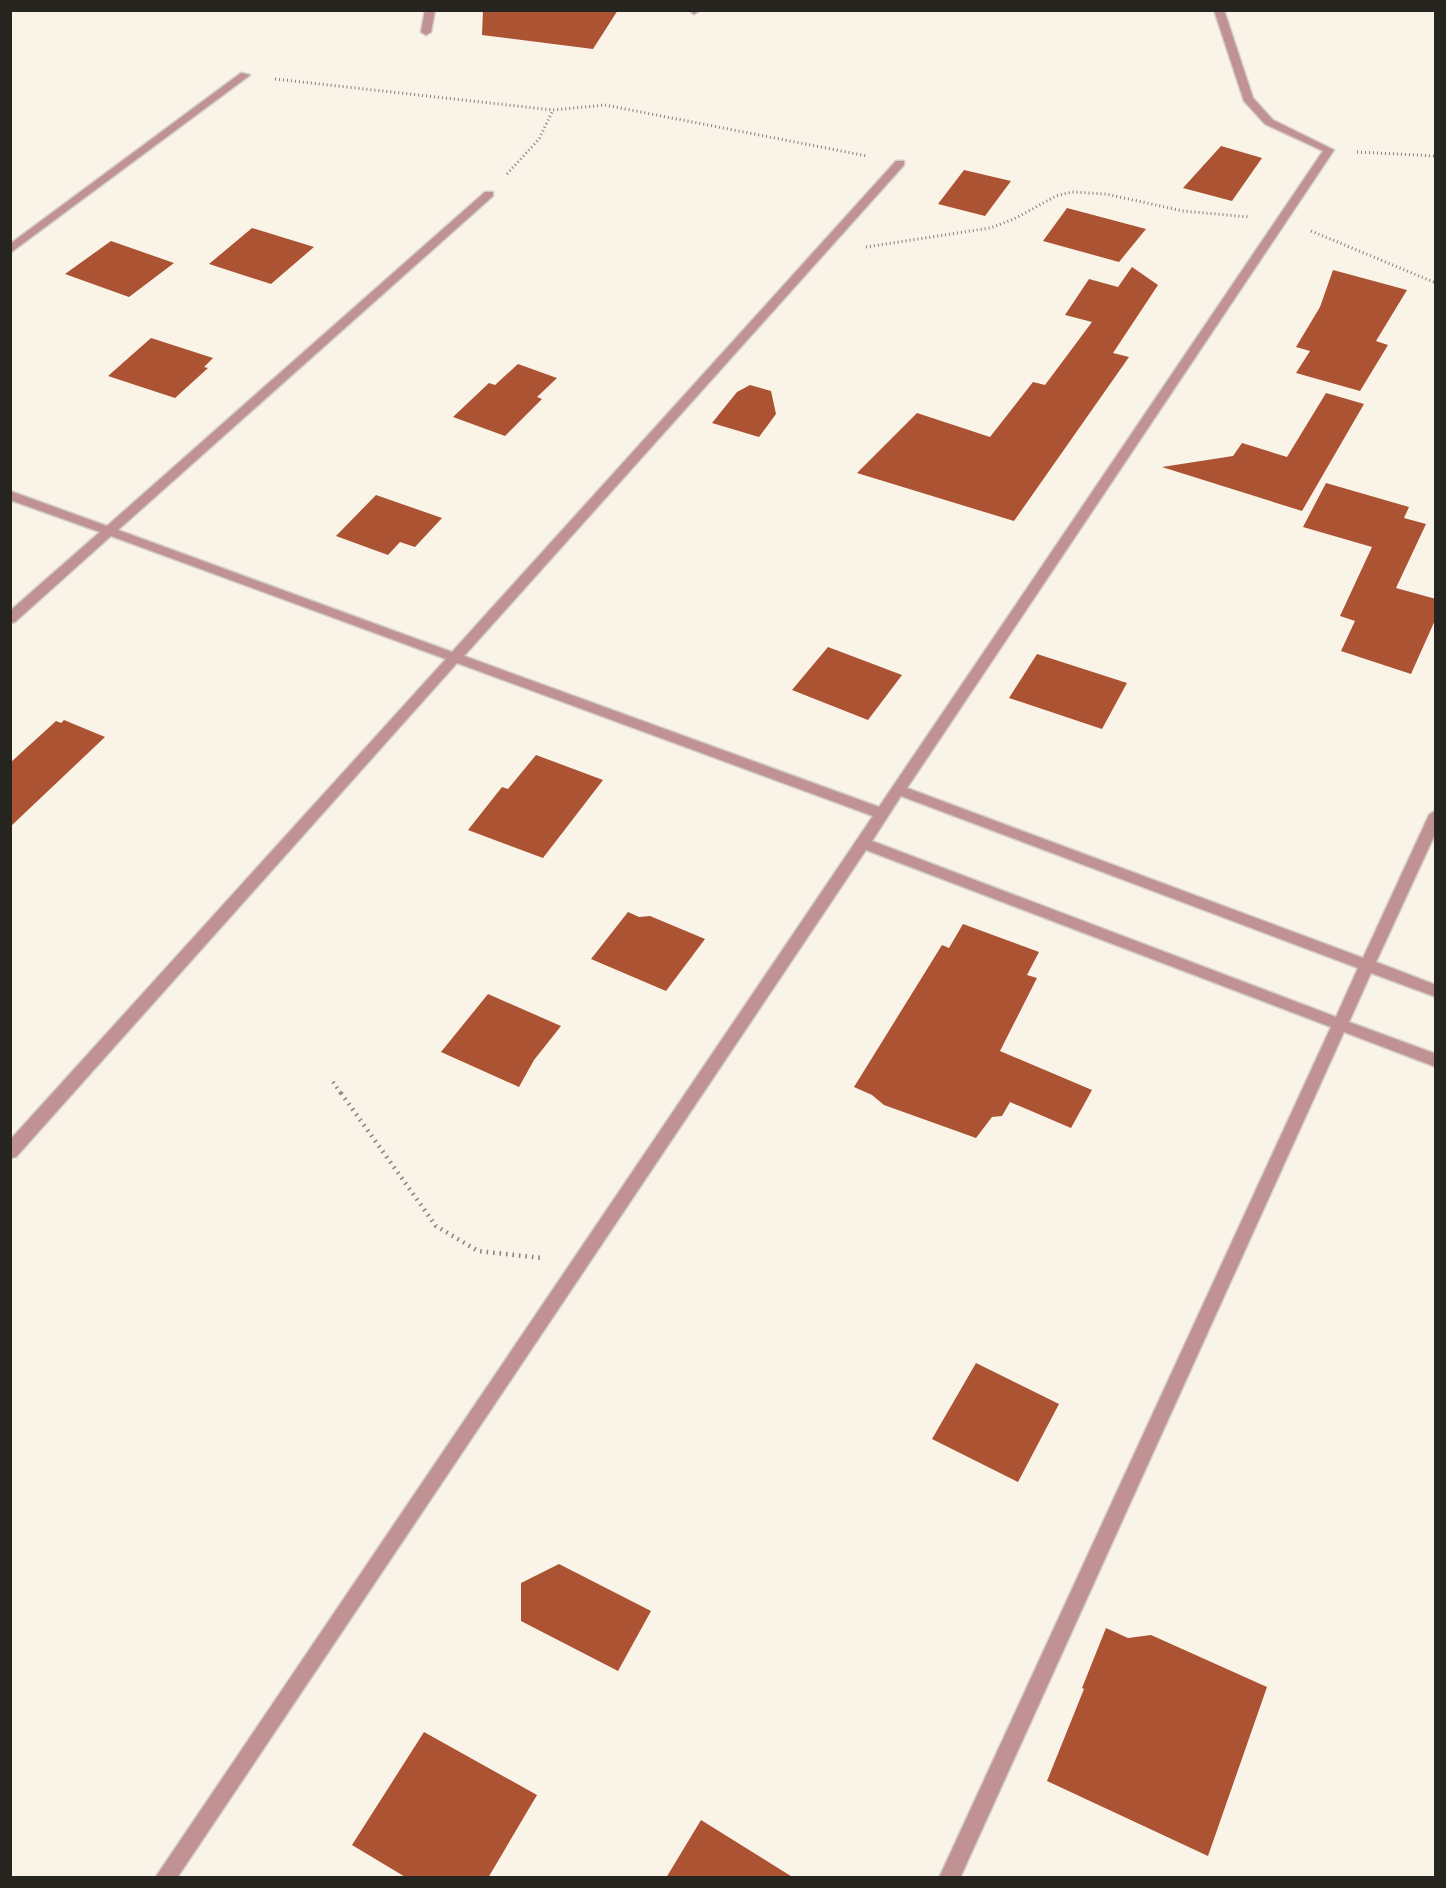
<svg xmlns="http://www.w3.org/2000/svg" width="1446" height="1888" viewBox="0 0 1446 1888" font-family="Barlow,sans-serif">
<style>
.building{fill:#ac5333}
.lines{fill:none;stroke-linecap:round;stroke-linejoin:round}
.lane-casing{stroke:#d3cec4;stroke-width:3}
.street-casing{stroke:#d3cec4;stroke-width:3}
.path-far2{stroke:#85827a;stroke-width:3;stroke-dasharray:1 3;stroke-linecap:butt}
.path-far1{stroke:#85827a;stroke-width:4;stroke-dasharray:1.5 4.5;stroke-linecap:butt}
.path{stroke:#85827a;stroke-width:4.5;stroke-dasharray:1.5 5;stroke-linecap:butt}
.lane{fill:#c19294;fill-rule:evenodd}
.street{fill:#c19294;fill-rule:evenodd}
</style>
<rect width="100%" height="100%" fill="#f9f3e8"/>
<path class="building" d="M483,10h135l-25,39 -111,-14z
M1221,146l41,12 -30,43 -49,-13z
M964,170l47,11 -26,35 -47,-12z
M1067,208l79,21 -27,33 -76,-21z
M252,228l62,19 -43,37 -62,-20z
M111,241l63,22 -45,34 -64,-23z
M1132,267l26,18 -45,68 16,4 -115,164 -157,-48 60,-60 73,24 43,-55 12,3 47,-63 -27,-7 24,-36 29,8z
M1333,270l74,20 -31,51 12,4 -28,46 -64,-18 14,-22 -14,-4 24,-40z
M151,338l62,20 -9,9 4,1 -33,30 -67,-22z
M518,364l39,14 -20,19 5,2 -37,37 -52,-19 36,-34 6,2z
M750,385l21,6 5,23 -17,23 -47,-14 25,-31z
M1326,393l38,11 -62,107 -140,-44 71,-11 9,-13 45,14z
M1326,483l83,24 -5,11 22,6 -30,64 40,11v19l-25,56 -70,-23 14,-30 -15,-5 32,-69 -69,-20z
M376,495l66,23 -27,29 -15,-5 -12,13 -52,-19z
M828,647l74,28 -34,45 -76,-30z
M1037,654l90,29 -25,46 -93,-31z
M64,720l41,17 -95,90v-64l46,-42 5,2z
M536,755l67,25 -60,78 -75,-28 34,-43 6,2z
M628,912l11,5 11,-1 55,23 -39,52 -75,-32z
M963,924l76,28 -12,23 10,3 -37,73 92,39 -21,38 -61,-26 -8,14 -10,1 -16,21 -92,-33 -12,-10 -18,-8 88,-142 7,3z
M488,994l73,32 -27,34 -15,27 -78,-35z
M976,1363l83,41 -41,78 -86,-43z
M559,1564l92,47 -33,60 -97,-50v-38z
M1106,1628l22,10 23,-3 116,52 -59,169 -161,-75 37,-92 -2,-1z
M424,1732l113,63 -49,83h-81l-55,-33z
M701,1820l93,58h-128z"/>
<g class="lines">
<defs>
<path id="lane" d="M425,10h10l-4,22 -5,3 -5,-3z"/>
<path id="street" d="M689,10h10v1l-5,3z
M1214,10h10l29,88 20,22 61,30 -427,638 456,170 66,-143 7,-5v22l-60,130 60,23v12l-65,-24 -22,49 87,32v13l-92,-35 -384,846h-21l392,-851 -465,-177 -689,1028h-22l718,-1062 -416,-153 -441,494 -6,1v-18l436,-481 -335,-123 -96,86 -5,1v-12l90,-79 -90,-32v-9l97,35 378,-334h8v4l-375,334 334,122 444,-491h8v4l-440,491 415,151 444,-656 -58,-27 -21,-23zM901,796l457,172 -22,49 -464,-176z
M241,73l9,2 -240,178v-9z"/>
</defs>
<use href="#lane" class="lane-casing"/>
<use href="#street" class="street-casing"/>
<path class="path-far2" d="M275,79l278,31 52,-5 262,51
M1357,152l79,4
M507,174l32,-35 14,-29
M1311,231l125,52
M866,247l124,-19 24,-9 42,-23 16,-4 34,2 77,17 66,6"/>
<path class="path-far1" d="M333,1082l9,13"/>
<path class="path" d="M341,1093l95,133 42,25 64,7"/>
<use href="#lane" class="lane"/>
<use href="#street" class="street"/>
</g>
<rect width="1446" height="1888" fill="none" stroke="#25241f" stroke-width="24"/>
</svg>
